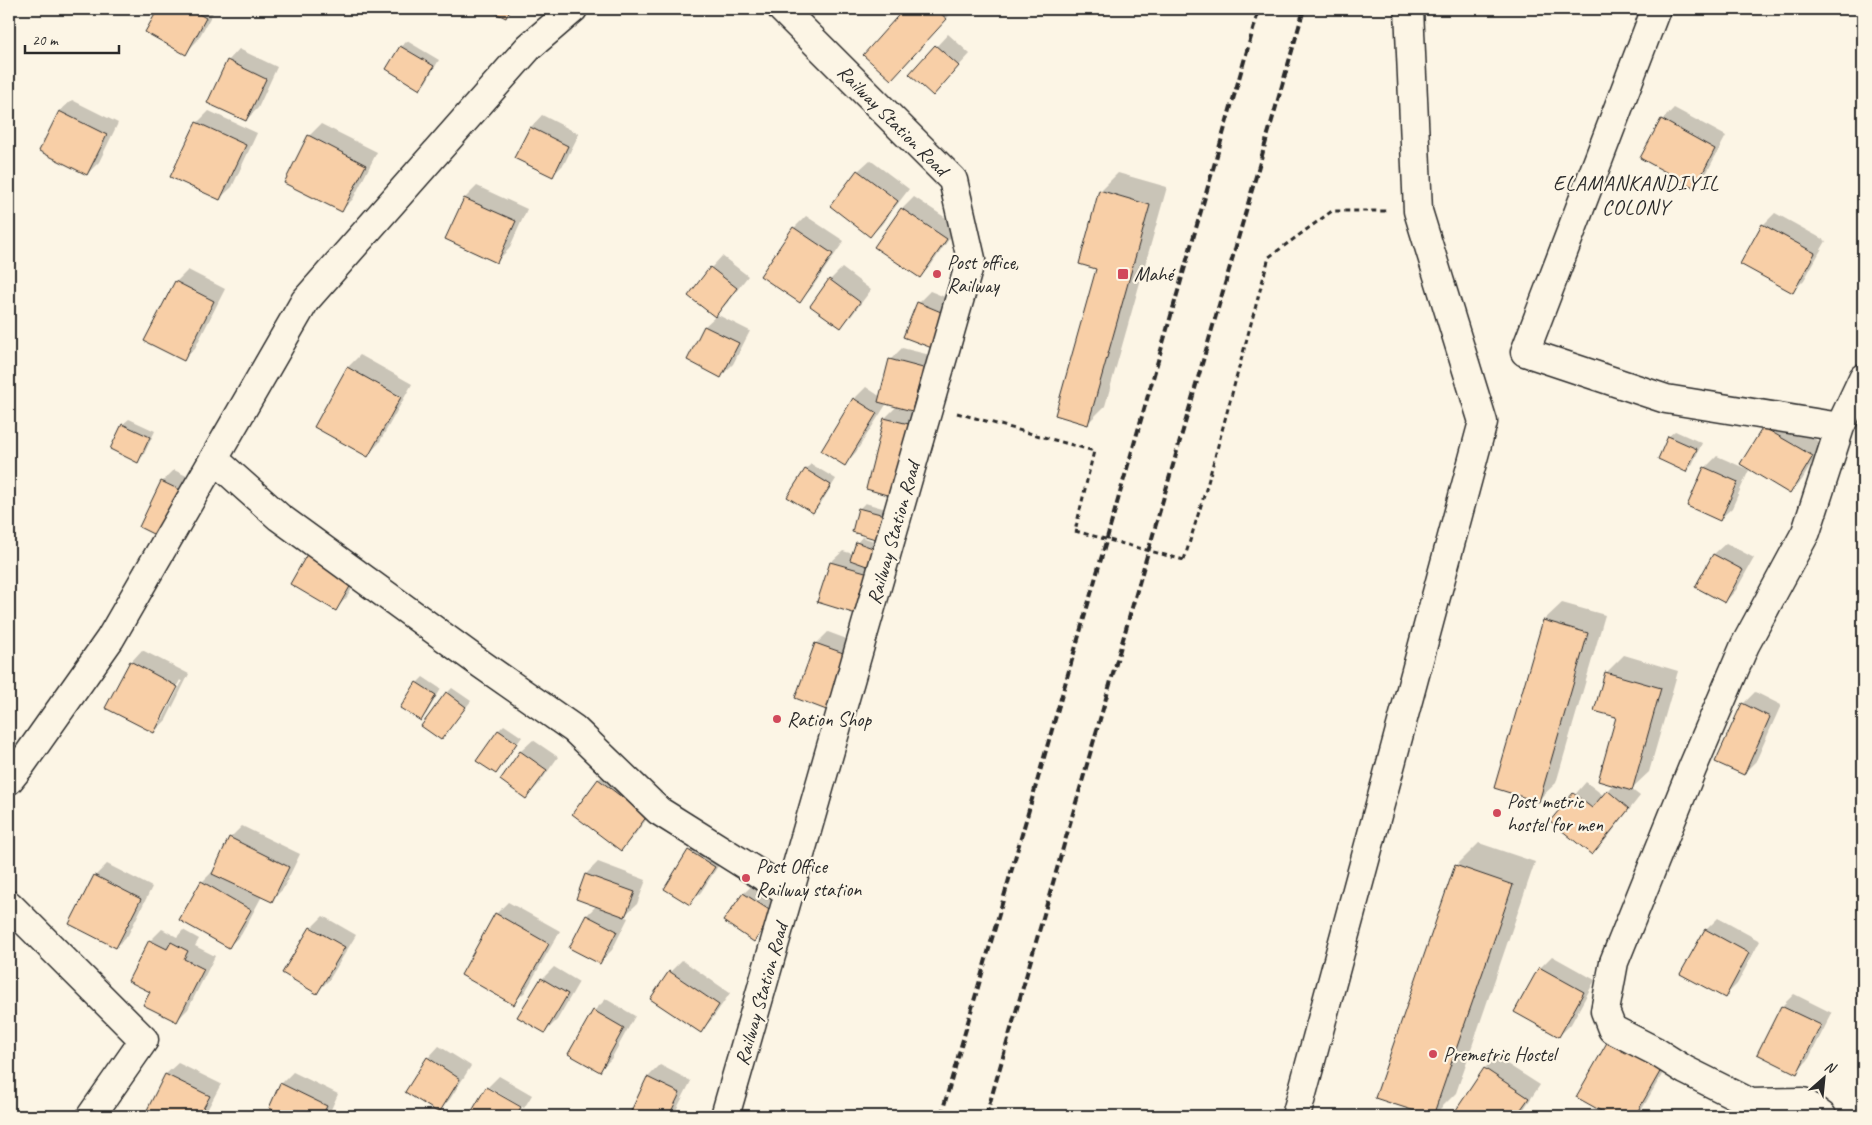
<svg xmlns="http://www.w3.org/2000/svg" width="1872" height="1125" viewBox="0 0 1872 1125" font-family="Caveat,sans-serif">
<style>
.shadow{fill:#0003;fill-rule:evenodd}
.building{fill:#f8cfa7;stroke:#2b2b2b}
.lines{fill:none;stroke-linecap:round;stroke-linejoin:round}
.street-casing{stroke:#2b2b2b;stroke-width:31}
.secondary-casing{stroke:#2b2b2b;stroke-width:31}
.path{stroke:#2b2b2b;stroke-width:3;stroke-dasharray:5 4;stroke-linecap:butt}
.street{stroke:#fcf5e5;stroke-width:28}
.secondary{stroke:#fcf5e5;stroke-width:28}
.rail{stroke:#2b2b2b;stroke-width:4;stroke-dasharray:8 4;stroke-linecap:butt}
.path-bridge{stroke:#2b2b2b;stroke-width:3;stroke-dasharray:5 4;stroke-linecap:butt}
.poi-dot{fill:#d1495b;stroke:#fcf5e5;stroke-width:2}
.labels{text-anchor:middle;stroke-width:4.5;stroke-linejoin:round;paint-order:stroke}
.street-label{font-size:20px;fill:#2b2b2b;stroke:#fcf5e5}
.poi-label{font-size:20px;fill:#2b2b2b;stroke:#fcf5e5;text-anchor:start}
.neighbourhood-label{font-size:21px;letter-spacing:1px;fill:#2b2b2b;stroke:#fcf5e5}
</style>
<rect width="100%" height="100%" fill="#fcf5e5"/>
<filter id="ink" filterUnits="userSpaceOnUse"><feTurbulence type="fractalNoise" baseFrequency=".02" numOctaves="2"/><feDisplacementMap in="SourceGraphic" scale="10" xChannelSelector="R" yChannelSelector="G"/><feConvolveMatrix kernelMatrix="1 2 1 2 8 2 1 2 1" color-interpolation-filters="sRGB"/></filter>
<g filter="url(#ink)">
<path class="shadow" d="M159,9h56l-18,32 -12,12 -38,-21z
M490,9h24l-8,7z
M906,9h49l-52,58 -39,-12z
M948,34l22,20 -37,40 -22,-20z
M407,41l32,19 -13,22 -6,6 -19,-41z
M239,49l38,18 -19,41 -12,12 -18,-59z
M72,100l46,23 -19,39 -12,12 -27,-63z
M1674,108l52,28 -20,38 -12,12 -32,-66z
M209,111l48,22 -25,54 -12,11 -23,-75z
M542,115l37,19 -15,30 -12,12 -21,-49z
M321,124l56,28 -24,47 -12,12 -32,-75z
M870,160l39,29 -27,35 -12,12 -12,-65z
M1118,173l49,14 -62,219 -17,17 12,-232z
M477,186l50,23 -18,40 -12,12 -50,-22 18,-41z
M914,197l44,29 -27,39 -11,12 -18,-68z
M1775,213l51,28 -22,39 -12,12 -29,-67z
M806,216l38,25 -33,48 -12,12 -5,-73z
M722,256l26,20 -21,27 -11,11 34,17 -17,33 -12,12 -33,-17 17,-33 11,-10 -5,-48z
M842,268l29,22 -19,25 -11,12 -11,-47z
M188,270l37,19 -30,59 -12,11 -7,-77z
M930,291l27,11 -13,33 -26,-32z
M902,348l32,8 -10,42 -13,12 13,3 -18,71 -21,-66 12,-12 -10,-3 -31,49 -11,12 9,-65 12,-12 15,10 9,-37z
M360,355l52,29 -33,59 -11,12 -52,-29 32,-59z
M1776,416l47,28 -21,36 -12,12 -26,-64z
M129,419l26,12 -12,25 -6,5 -25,-12 11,-25z
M1675,431l27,12 -10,22 -6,6 -26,-12 9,-23z
M1717,456l32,14 -17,38 -12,11 -15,-51z
M811,464l25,15 -17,27 -6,6 -24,-16 17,-27z
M174,470l23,11 -33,57 -2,-56z
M865,503l28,8 -40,20 6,-22z
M862,537l24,8 -30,67 -25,-50 12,-11 10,3 4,-11z
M1726,543l28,15 -18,32 -11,12 -28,-16 17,-32z
M367,564l-20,33 -11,12 -44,-26z
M1562,603l43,12 -49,168 -18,17 6,-180z
M828,632l32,12 -20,53 -24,-53z
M142,650l47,24 -23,46 -12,12 -23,-70zM180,680l2,2 -19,37h-3z
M1624,655l54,16 -29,101 -18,17 9,7 -36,46 -12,11 -40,-32 34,-39 18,14 10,-12 3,-68 -11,-43z
M423,677l18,12 -15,25 -6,5 -3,-36z
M452,688l19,13 -30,38 6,-46z
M1755,692l26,13 -25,56 -12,12 -1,-69z
M504,725l18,12 -26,35 3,-42z
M533,740l25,17 -20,28 -12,12 -25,-18 20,-28z
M610,768l48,36 -25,33 -12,12 -23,-69z
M242,826l58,28 -17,35 -12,12 -9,-5 -21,39 -12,11 -27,-64 12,-12 16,-32z
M701,839l25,15 -25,38 -11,12 -1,-53z
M1479,843l56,19 -79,231 -23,23 23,-250z
M598,862l48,18 -9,24 -13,12 4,2 -16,32 -12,12 -30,-15 17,-32 10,-10 -20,-7 9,-24z
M107,864l45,23 -24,48 -12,12 -45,-23 24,-48z
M756,882l28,19 -18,28 -12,12 -29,-20 19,-28z
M508,902l52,29 -35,61 -12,11 -17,-89z
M323,916l33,19 -27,45 -12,12 -6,-64z
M1718,918l42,23 -23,43 -12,12 -19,-66z
M162,929l15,8 6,-7 16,9 -4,7 20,10 -27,53 -12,12 -26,-80z
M1552,956l43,24 -24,44 -12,12 -19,-68z
M682,960l48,33 -18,26 -11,12 -31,-59z
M554,967l25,15 -22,38 -12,12 -3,-53z
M1794,994l38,19 -24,47 -12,12 -38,-19 24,-47z
M606,999l29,17 -24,43 -12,12 -5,-60z
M439,1046l32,20 -21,33 -11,12 -11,-53z
M1496,1057l44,28 -21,31h-57l-6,-4 29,-44z
M1672,1057l-34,59h-26l-34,-19z
M178,1063l43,21 -17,32h-59l21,-42z
M660,1065l31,16 -18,35h-28l-12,-6 15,-33z
M293,1072l45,22 -10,22h-38l-20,-9 11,-23z
M499,1076l33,19 -8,13 -36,-21v3l35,20 -3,6h-50l17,-28z"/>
<path class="building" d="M158,9h32l16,9 -20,37 -41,-23z
M487,9h23l-4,9z
M904,9h31l12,10 -56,61 -28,-25z
M935,45l24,21 -26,30 -24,-22z
M400,46l34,20 -14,24 -34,-21z
M227,60l39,19 -20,42 -39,-18z
M59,111l48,24 -20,40 -48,-24z
M1661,119l54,30 -20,39 -55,-30z
M196,122l50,23 -26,55 -50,-23z
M530,127l38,19 -15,31 -39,-19z
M308,135l58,30 -24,47 -58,-29z
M857,170l41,31 -28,36 -40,-31z
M1099,190l51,15 -62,220 -33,-10 41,-146 -17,-5z
M464,198l52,23 -19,42 -52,-24z
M901,208l46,31 -27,39 -46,-31z
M1762,224l53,29 -22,40 -53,-29z
M793,227l40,27 -33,49 -40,-27z
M710,267l27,21 -22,29 -27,-21z
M829,279l31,23 -19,26 -31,-22z
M175,281l39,20 -30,60 -40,-20z
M917,302l29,12 -14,34 -29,-11z
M704,326l35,17 -18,35 -34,-18z
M889,359l34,9 -11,43 -34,-9z
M347,367l54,30 -33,60 -54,-30z
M853,398l24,15 -32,53 -24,-15z
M884,418l29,7 -19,72 -28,-8z
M122,424l28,13 -12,26 -28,-14z
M1763,427l50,29 -23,38 -50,-30z
M1668,436l29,13 -11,23 -28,-13z
M1704,467l34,15 -18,39 -33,-15z
M805,469l26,16 -18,28 -26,-16z
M161,481l25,12 -21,47 -26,-13z
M858,508l30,8 -6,25 -30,-9z
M856,542l25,9 -6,18 -25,-9z
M310,549l46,27 -20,35 -46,-27z
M1713,554l30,16 -18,33 -30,-16z
M830,562l39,11 -13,41 -39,-12z
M1543,620l45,13 -49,169 -45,-14z
M815,643l34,12 -20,56 -34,-13z
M130,661l48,26 -24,46 -49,-25z
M1605,672l56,16 -29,103 -34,-10 18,-64 -22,-6z
M416,682l20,13 -15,26 -21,-13z
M446,692l20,15 -25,33 -20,-14z
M1742,703l28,14 -26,58 -29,-13z
M498,730l19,13 -21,31 -20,-13z
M520,751l27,19 -21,29 -26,-19z
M598,779l49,37 -26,35 -49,-37z
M1607,790l22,19 -37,46 -42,-34 23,-28 19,15z
M229,837l60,30 -17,35 -60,-28z
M688,850l27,17 -25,38 -26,-16z
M1455,865l58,20 -80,231h-3l-55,-18z
M585,874l50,18 -10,25 -49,-18z
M94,875l47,24 -25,49 -47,-24z
M201,881l50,29 -22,38 -50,-28z
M743,893l31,20 -20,29 -31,-21z
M495,913l54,31 -35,61 -53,-30z
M586,915l31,16 -17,33 -31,-16z
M310,927l35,20 -28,47 -35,-21z
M1705,929l44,24 -24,45 -45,-24z
M149,940l18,9 4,-7 17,9 -4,8 20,10 -27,53 -34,-17 7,-13 -22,-11z
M1539,967l45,25 -25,45 -45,-25z
M669,971l50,34 -18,28 -51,-34z
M541,978l27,16 -23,39 -28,-16z
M1781,1006l40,19 -24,49 -40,-20z
M593,1010l31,18 -24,44 -32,-18z
M1609,1039l52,31 -26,46h-25l-34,-19z
M427,1057l33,22 -21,34 -34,-21z
M1484,1068l45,30 -13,18h-57l-5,-3z
M165,1074l45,22 -11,20h-55z
M647,1077l33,16 -11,23h-27l-11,-5z
M280,1083l47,23 -5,10h-35l-18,-8z
M486,1087l35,20 -5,9h-47z"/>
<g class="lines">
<defs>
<path id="street" d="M1656,9l-131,343 141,47 174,28 23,-49
M214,459l65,58 202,147 93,65 85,82 131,82
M9,780l12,-15 89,-126 195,-338 224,-254 44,-38
M9,905l135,135 -53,76
M1296,1116l187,-694 -65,-211 -9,-202
M1822,1116l-19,-14 -52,1 -66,-33 -30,-19 -43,-22 -7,-18 9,-49 78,-193 53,-124 61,-113 34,-105"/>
<path id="secondary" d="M725,1116l246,-857 -18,-79 -171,-171"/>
</defs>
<use href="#street" class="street-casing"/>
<use href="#secondary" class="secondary-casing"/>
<path class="path" d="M957,413l137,38 -19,80
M1184,560l23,-74 62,-229 63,-46h57"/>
<use href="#street" class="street"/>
<use href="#secondary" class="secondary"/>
<path class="rail" d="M941,1116l318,-1107
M986,1116l318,-1107"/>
<path class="path-bridge" d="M1075,531l109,29"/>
</g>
</g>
<g class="poi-dot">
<circle cx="937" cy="274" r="5"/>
<rect x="1117" y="268" width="12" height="12" rx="2.5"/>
<circle cx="777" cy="719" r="5"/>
<circle cx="1497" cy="813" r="5"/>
<circle cx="746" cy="878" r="5"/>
<circle cx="1433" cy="1054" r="5"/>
</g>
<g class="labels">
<g class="street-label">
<text transform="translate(893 120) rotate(45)" y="7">Railway Station Road</text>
<text transform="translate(893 533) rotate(-74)" y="7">Railway Station Road</text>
<text transform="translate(761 994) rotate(-74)" y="7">Railway Station Road</text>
</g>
<g class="poi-label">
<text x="947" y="269">Post office,<tspan x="947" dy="23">Railway</tspan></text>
<text x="1134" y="281">Mahé</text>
<text x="787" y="726">Ration Shop</text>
<text x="1507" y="808">Post metric<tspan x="1507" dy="23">hostel for men</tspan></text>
<text x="756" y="873">Post Office<tspan x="756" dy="23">Railway station</tspan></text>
<text x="1443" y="1061">Premetric Hostel</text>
</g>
<g class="neighbourhood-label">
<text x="1636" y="190">ELAMANKANDIYIL<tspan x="1636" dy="24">COLONY</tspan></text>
</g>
</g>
<rect width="1872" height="1125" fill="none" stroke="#fcf5e5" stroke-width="30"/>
<rect x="15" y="15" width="1842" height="1095" fill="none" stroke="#2b2b2b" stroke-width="2" filter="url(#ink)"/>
<g transform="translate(1824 1078) rotate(27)" stroke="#fcf5e5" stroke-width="4" paint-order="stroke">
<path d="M0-4L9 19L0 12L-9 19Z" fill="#2b2b2b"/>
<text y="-8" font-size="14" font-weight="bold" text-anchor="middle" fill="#2b2b2b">N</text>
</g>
<path d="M25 45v8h94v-8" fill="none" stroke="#2b2b2b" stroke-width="2.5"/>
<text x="32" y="45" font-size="15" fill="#2b2b2b" stroke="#fcf5e5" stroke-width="4" paint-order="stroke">20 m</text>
</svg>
